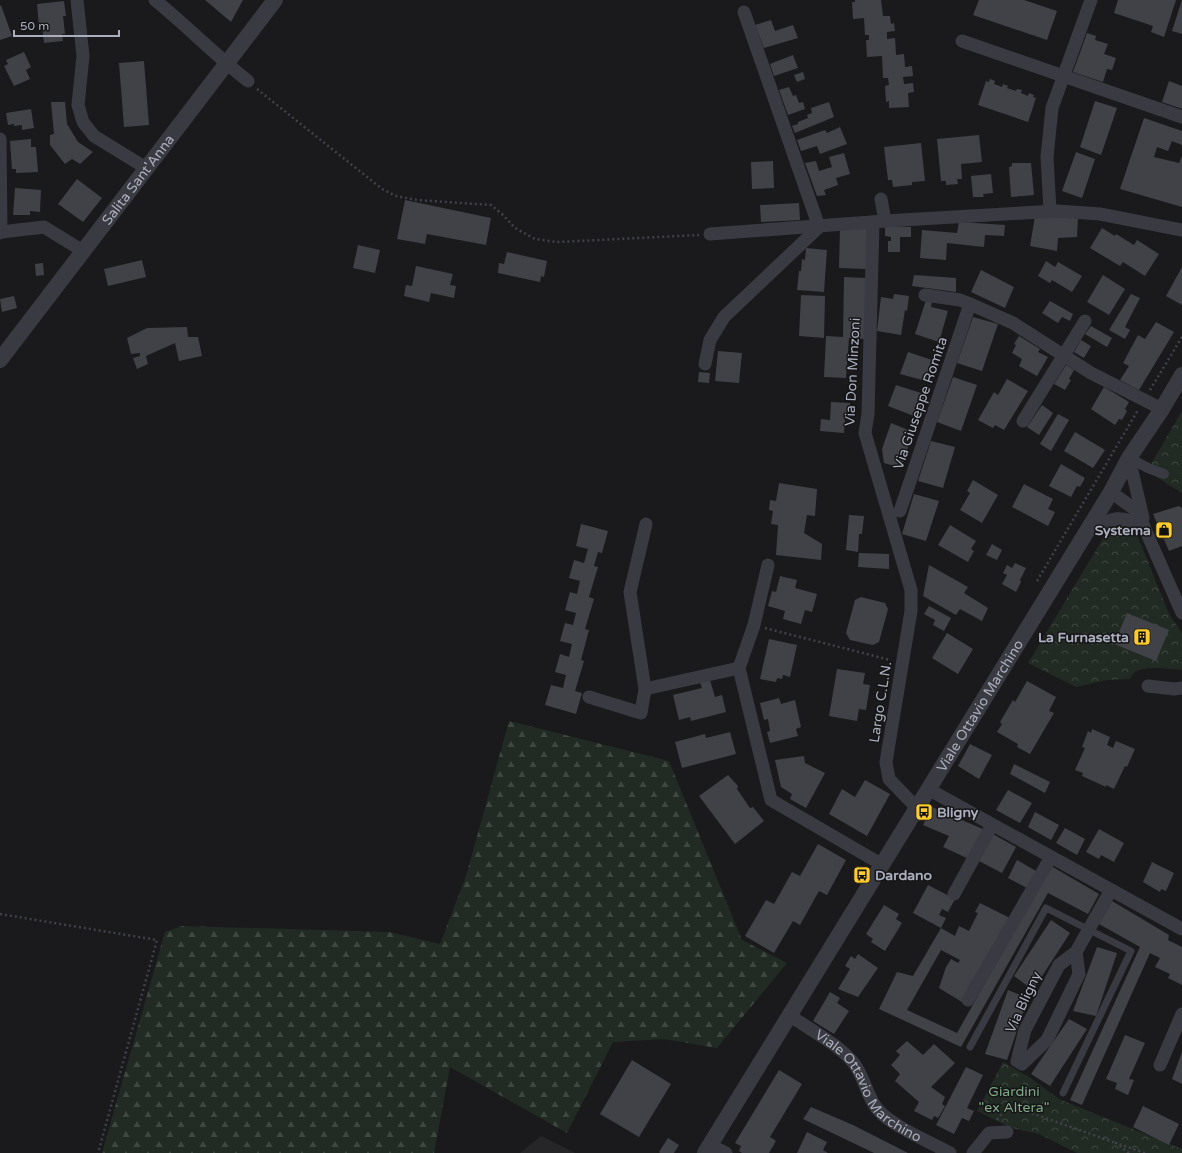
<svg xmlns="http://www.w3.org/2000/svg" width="1182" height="1153" viewBox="0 0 1182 1153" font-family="'Varela Round',sans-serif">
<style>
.built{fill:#262629}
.forest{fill:url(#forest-firs)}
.park{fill:url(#park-crowns)}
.building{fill:#414247}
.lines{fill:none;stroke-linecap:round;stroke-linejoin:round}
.path{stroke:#404249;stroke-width:2.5;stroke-dasharray:2 3;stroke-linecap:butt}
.service{stroke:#3a3b42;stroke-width:7}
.pedestrian{stroke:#3a3b42;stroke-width:10}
.minor{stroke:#3a3b42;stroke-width:13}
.tertiary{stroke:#3a3b42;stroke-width:16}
.labels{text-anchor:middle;stroke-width:3;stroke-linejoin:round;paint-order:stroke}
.street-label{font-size:14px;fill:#abafbd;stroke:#151517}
.poi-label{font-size:14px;font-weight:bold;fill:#abafbd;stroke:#151517;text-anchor:end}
.park-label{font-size:14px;fill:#81a987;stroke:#151517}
</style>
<defs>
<pattern id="forest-firs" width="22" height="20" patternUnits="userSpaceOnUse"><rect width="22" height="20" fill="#212b23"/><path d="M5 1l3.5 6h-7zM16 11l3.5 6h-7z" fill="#3f4741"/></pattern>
<pattern id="park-crowns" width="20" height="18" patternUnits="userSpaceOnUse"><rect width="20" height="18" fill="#212b23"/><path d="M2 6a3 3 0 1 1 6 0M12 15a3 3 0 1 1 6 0" fill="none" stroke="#3f4741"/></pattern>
</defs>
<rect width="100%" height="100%" fill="#1a1a1c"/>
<path class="built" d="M541 1136 575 1153H520Z"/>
<path class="forest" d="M509 721 669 761 742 940 787 963 717 1048 664 1039 613 1042 567 1133 450 1067 434 1153H102L165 932 182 926 389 932 440 944 466 876Z"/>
<path class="park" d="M1182 411V493L1147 471Z
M1120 523 1132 527 1136 532 1169 614 1182 633V670C1170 669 1143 665 1134 673 1132 675 1131 677 1130 679L1107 680 1076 687 1028 663 1107 532 1111 526Z
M1003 1062 1029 1077 1059 1099 1182 1149V1153H1077L1039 1134 1012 1128 977 1111Z"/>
<path class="building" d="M205 0H243L231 22Z
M855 0H881L883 16H890L891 24 894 23 895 31 887 32V39L895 38 896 55 904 54 905 67 912 66 913 76 903 77 904 84 913 83 914 92 908 93 909 107 889 108V101L886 102 885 86 889 85 888 78H883L882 56 867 57 866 40H869V35H865L864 18 853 19 852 2H855Z
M979 0H1024L1057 11 1047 40 973 15Z
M1118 0H1176L1164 37 1151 32 1153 26 1114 13Z
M1182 0V34L1172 31Z
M64 1 66 16H63L65 34H62L63 41 44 43 42 26 39 27 37 4Z
M1 5 12 36 0 40V6Z
M771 20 775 31 793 25 798 38 764 48 755 25Z
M1087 33 1096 36 1095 40 1108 44 1104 54 1116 58 1112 70 1107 69 1103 82 1073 72Z
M24 52 31 67 26 70 30 79 14 86 4 66 8 64 6 60Z
M793 55 798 68 774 76 770 64Z
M144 61 149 125 124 127 119 63Z
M803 72 805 79 797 82 794 75Z
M990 79 995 81 994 84 1002 87 1003 84 1008 86 1007 88 1016 91 1017 89 1022 90 1021 93 1028 96 1029 93 1034 95 1033 97 1036 98 1028 122 978 105 986 81 989 82Z
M1169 81 1182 86V109L1162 102Z
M789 87 793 96 796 95 799 103 803 102 805 109 788 115 779 90Z
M1095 101 1117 108 1101 155 1080 147Z
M51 102H65L67 124 78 142 93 152 80 164 72 159 65 164 50 145V135L54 134Z
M829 102 834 117 795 133 792 126 798 124V122L808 118 807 115 812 113 811 108Z
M31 109 34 128 22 130V125L14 126V124L8 125 6 113Z
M1144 118 1182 131V145L1172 141 1168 151 1157 147 1154 157 1179 163 1182 156V207L1120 189Z
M840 127 847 144 820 154 817 146 801 151 797 140 825 130 827 133Z
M979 135 982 162 961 164 962 179H957L958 184 946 185V181H941L937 139Z
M31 139V147H36L38 172 16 173V169H12L10 141Z
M921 143 925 181 912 182V185L893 187 892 180H888L884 147Z
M1076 152 1095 159 1082 198 1062 191Z
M844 153 850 174 836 178 838 185 824 190 826 195 817 196 805 163 816 161 819 171 832 167 829 157Z
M773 161 774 188 752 189 751 162Z
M1012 163H1031L1034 195 1011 197 1009 167 1012 166Z
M991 174 993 193 983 194 984 197H973L971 176Z
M77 179 102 198 83 222 58 204Z
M15 188 41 190 40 212 30 211V215H13Z
M405 200 491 218 486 245 427 234 425 244 397 239Z
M799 203 800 220 761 222 760 205Z
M1035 216 1078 217 1077 237 1058 238 1057 251 1030 246Z
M959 222 1005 225 1004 236 985 235 984 247 947 243 946 260 920 258 922 230 957 233Z
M885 226 911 227V237H900V252H888V241H891V237L885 236Z
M840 228 869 229 867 269 839 268Z
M1102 228 1115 236 1116 234 1134 245 1137 240 1159 254 1145 276 1123 262 1120 266 1090 248Z
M358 245 380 250 375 273 353 268Z
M806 248 827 250 824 292 797 290 799 271H801L802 259 805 260Z
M507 252 547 261 544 277 541 276 540 282 498 273 499 263 504 264Z
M142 260 146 277 108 286 104 269Z
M1046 261 1055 267 1058 262 1082 276 1072 292 1052 280 1050 283 1038 276Z
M43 263 44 275 36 276 35 264Z
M416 266 453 274 450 285 456 286 454 298 431 293 429 302 404 296 406 285 412 286Z
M1182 267V305L1166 296Z
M981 270 1014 287 1005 308 971 292Z
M914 275 956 278V292L912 286Z
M1103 275 1125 289 1109 315 1087 302Z
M844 277 867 278 865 339 849 338 846 378 824 377 826 336 843 337Z
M894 294 909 296 907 311 905 310 901 335 877 331 881 297 893 299Z
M1131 294 1140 298 1125 327 1130 330 1125 339 1109 330Z
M801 295 825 296 824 338 799 336Z
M14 296 17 308 2 312 0 299Z
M926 300 932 302 931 307 948 311 939 342 915 334Z
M1050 301 1073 314 1070 321 1062 317 1058 323 1042 313Z
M973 317 998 324 982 371 957 363Z
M1156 322 1174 332 1139 390 1120 380 1129 366 1123 363 1138 335 1145 339Z
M1091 326 1112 338 1107 347 1085 334Z
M187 327 188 337H198L202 356 179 361 175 343 146 356 148 364 137 369 133 358 140 356V353L131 354 127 338 147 328Z
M1019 336 1040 349 1038 352 1048 357 1037 376 1019 366 1022 359 1012 353 1016 345 1014 344Z
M1081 340 1091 346 1084 358 1074 352Z
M718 351 742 353 739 383 715 381Z
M908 352 932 360 926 381 900 374Z
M1066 365 1074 370 1069 379 1071 380 1065 390 1054 384Z
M699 372 710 373 709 383 698 382Z
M953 377 977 385 961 431 937 422Z
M1007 379 1028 391 1004 430 995 425 993 428 978 420 994 392 998 395Z
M896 385 927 395 919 418 888 406Z
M1104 387 1129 402 1125 409 1127 411 1122 420 1119 419 1115 425 1091 409Z
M831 402 850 403 849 417H845L844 433 820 431 821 419 830 420Z
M1042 405 1053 413 1039 435 1027 427Z
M1058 414 1069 420 1051 451 1040 444Z
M891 423 913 432 901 468 884 463 882 449Z
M1075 432 1105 450 1093 468 1064 451Z
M931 441 955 447 943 488 918 481Z
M1061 464 1085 478 1080 487 1077 486 1071 497 1049 486Z
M973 480 998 495 982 523 960 510 970 493 967 491Z
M779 483 817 489 815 516 807 515 804 533 822 544 821 560 776 555 778 525 771 524 773 511 769 510 770 500 776 501Z
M1024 484 1053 499 1048 509 1055 512 1048 526 1012 507Z
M914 494 939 501 926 541 902 534Z
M1179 506 1182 508V546L1169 551 1153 514Z
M849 515 864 516 862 534H859L858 552 846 550Z
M581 524 608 531 602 553 598 552 594 566 598 567 589 597 594 599 585 629 589 630 581 660 584 661 575 691 582 693 576 714 545 705 551 685 563 688 566 675 555 672 560 654 569 657 572 644 560 641 565 623 573 625 576 613 565 610 570 592 577 594 580 581 569 578 574 560 584 563 588 549 576 546Z
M950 525 976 541 971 549 974 551 968 562 938 545Z
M992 544 1002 550 997 560 986 555Z
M859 553 889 554V569L858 567Z
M1015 563 1026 568 1020 580 1021 582 1016 592 1002 584 1007 575 1003 573 1007 565 1012 568Z
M929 565 968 587 964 593 988 608 982 621 960 609 956 615 923 596Z
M780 576 797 580 795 588 817 594 812 612 805 610 801 624 783 619 785 611 768 606 772 591 776 592Z
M861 597 885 603 888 609 879 642 873 645 850 640 846 633 855 600Z
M929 606 951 618 944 631 933 625 935 620 924 614Z
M1127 613 1169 630 1156 661 1114 644Z
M947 633 973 649 958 674 932 658Z
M769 639 797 645 790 677 783 675 782 679 777 678 776 682 760 679Z
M837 669 865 673 863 684 870 685 866 710 859 709 857 721 829 716Z
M710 680 715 697 722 695 726 712 691 721 690 717 679 720 673 695 702 688 700 682Z
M1027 681 1056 697 1049 711 1054 713 1030 754 1017 747 1018 744 997 732 1002 724 1000 722 1013 700 1015 702Z
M779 698 781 704 795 700 801 727 796 729 798 736 770 743 767 732 770 731 768 719 764 720 760 703Z
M1092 729 1110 737 1107 745 1113 748 1116 741 1135 749 1127 767 1125 766 1114 789 1106 785V787L1082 776 1083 773 1075 770 1085 748 1082 747 1088 731 1091 733Z
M730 732 736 754 682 768 675 742 705 734 706 738Z
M970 744 992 755 979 779 958 766Z
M804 756 805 763 825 773 806 808 790 799 792 794 781 787 775 760Z
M1014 764 1050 782 1045 793 1010 774Z
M728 775 738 786 737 789 750 808 753 807 764 821 735 844 699 796Z
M865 780 890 794 867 836 829 814 842 789 855 797Z
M1008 790 1032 803 1020 823 996 810Z
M932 807 985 830 969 859 943 847 949 836 923 825Z
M1035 812 1059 825 1051 840 1028 827Z
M1065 828 1085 839 1077 855 1056 843Z
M1099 829 1124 843 1114 862 1101 855 1099 859 1086 852Z
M991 833 1016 847 1002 873 977 860Z
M818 844 846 860 827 895 819 891 800 925 793 921 774 953 745 936 766 900 774 904 792 872 800 876Z
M1017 860 1036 871 1027 888 1008 878Z
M1152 862 1174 873 1166 891 1161 889 1160 892 1143 882Z
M1051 866 1099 894 1088 914 1048 893 961 1047 879 1009 897 972 913 976 941 928 955 936 959 926 969 931 978 913 975 912 980 903 1010 918 962 1002 939 988 946 967 951 959 958 963 960 960 941 950 907 1010 957 1033Z
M928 885 955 899 948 912 942 909 939 915 946 918 941 928 913 913Z
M1112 901 1169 935 1168 940 1182 947V985L1168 978 1170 974 1155 967 1160 958 1150 953 1082 1105 1070 1100 1140 947 1099 924Z
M884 905 899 914 896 919 902 923 885 951 871 942 873 939 866 934Z
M1051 920 1070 933 1033 990 1014 976Z
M1097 947 1117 953 1096 1016 1073 1011Z
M858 954 878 968 858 997 838 989 850 969 845 966 851 956 855 959Z
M1008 990 1028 998 1007 1060 985 1054Z
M830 992 840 998 837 1003 849 1011 834 1034 813 1021Z
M1069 1019 1087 1029 1050 1086 1031 1074Z
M1125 1035 1145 1043 1129 1079 1134 1080 1128 1095 1115 1089 1117 1083 1106 1079Z
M907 1041 923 1055 934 1044 955 1063 931 1087 945 1097 942 1104 945 1106 938 1118 934 1116 932 1120 914 1111 919 1102 895 1081 900 1074 891 1065 900 1055 896 1051Z
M1182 1052V1084L1172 1079Z
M632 1060 671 1084 639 1137 600 1114Z
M966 1067 983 1075 967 1108 974 1111 969 1121 962 1118 954 1134 936 1125Z
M779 1070 802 1084 770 1137 776 1141 769 1153H742L739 1151 741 1146 735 1143Z
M1143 1106 1179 1124 1169 1145 1133 1127Z
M811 1107 853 1125 908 1153H874L803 1119Z
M807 1132 827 1142 823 1150 828 1153H797Z
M668 1138 679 1145 674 1153H660L659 1152Z"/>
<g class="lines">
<path class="path" d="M257 89 382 189 396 196 417 200 491 205 503 215 515 228 535 239 557 242 699 235
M1150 390 1182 337
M1037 581 1138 410
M765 628 890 660
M0 914 157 940 98 1153
M997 1120C1004 1110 1008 1108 1020 1109L1116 1143
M1129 1153 1116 1143 1145 1153"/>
<path class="service" d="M970 1047 1046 908 1131 951 1063 1093"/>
<path class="pedestrian" d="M1129 458 1148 468 1164 474"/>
<g class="minor">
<path d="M77 0 83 56 78 105 83 122 94 136 146 168"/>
<path d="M155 0C187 26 215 55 248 81"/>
<path d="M962 41 1182 117"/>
<path d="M0 139 1 232 0 231"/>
<path d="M881 199 885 221"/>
<path d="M1050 211 1047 157 1052 108 1091 0"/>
<path d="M873 222 868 414 865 433 911 590V611L886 762 889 779 916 807"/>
<path d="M0 233 1 232 44 227 83 251"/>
<path d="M710 234 885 221 1057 211 1100 214 1182 230"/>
<path d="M925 295 960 300 970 304"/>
<path d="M705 364 710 340 724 317 819 227 744 12"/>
<path d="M1023 421 1085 321"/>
<path d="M1129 458 1143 518"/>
<path d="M1111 492 1137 511 1182 613"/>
<path d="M900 511 970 304 1013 323 1091 373 1162 409"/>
<path d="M1086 532C1112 519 1116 513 1144 526"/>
<path d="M768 565 754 625 739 668 771 800 881 864"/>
<path d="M1148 686 1174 689 1182 688"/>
<path d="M645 689 739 668"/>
<path d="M589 697 641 713 645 689 630 592 646 524"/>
<path d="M928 789 1182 929"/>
<path d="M954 894 992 825"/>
<path d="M1076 952 1079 974 1047 1040 1022 1064 1017 1061 1025 1030 1059 965 1076 952 1111 890"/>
<path d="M968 1000 1051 857"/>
<path id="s1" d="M789 1015C809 1029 842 1046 855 1065 865 1079 867 1098 879 1111 894 1127 930 1142 950 1153"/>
<path d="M1160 1065 1182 1014"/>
<path d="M710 1145 726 1153"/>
<path d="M973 1153 989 1133 1007 1132"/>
</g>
<g class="tertiary">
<path id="s2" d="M0 360 275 0"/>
<path id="s3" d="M705 1153 1111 492 1129 458 1162 409 1182 375"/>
</g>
</g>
<defs>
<symbol id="shop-square" viewBox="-11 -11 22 22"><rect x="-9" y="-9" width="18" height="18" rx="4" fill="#ffcc2f" stroke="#151517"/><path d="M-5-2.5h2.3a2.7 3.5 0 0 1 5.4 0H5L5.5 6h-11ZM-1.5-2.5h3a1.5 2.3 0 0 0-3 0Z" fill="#111"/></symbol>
<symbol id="building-square" viewBox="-11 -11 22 22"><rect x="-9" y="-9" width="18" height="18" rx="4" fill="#ffcc2f" stroke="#151517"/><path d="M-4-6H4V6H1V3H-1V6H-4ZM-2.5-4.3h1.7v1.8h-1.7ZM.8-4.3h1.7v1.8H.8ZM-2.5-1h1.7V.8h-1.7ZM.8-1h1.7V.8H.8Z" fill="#111"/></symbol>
<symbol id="bus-square" viewBox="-11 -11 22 22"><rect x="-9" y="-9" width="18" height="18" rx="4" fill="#ffcc2f" stroke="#151517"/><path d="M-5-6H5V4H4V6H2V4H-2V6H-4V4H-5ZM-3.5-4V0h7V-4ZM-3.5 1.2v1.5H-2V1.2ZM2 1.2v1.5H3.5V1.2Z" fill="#111"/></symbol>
</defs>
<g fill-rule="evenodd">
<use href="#shop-square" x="1154" y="520" width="20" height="20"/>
<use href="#building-square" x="1132" y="627" width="20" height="20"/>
<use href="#bus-square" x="914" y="802" width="20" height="20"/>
<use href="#bus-square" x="852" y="865" width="20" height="20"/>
</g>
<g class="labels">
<g class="street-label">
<text dy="5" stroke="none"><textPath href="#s2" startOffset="227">Salita Sant'Anna</textPath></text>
<text transform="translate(852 372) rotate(-87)" y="5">Via Don Minzoni</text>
<text transform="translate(920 403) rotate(-71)" y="5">Via Giuseppe Romita</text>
<text transform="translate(880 702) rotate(-81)" y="5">Largo C.L.N.</text>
<text dy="5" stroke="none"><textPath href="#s3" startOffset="525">Viale Ottavio Marchino</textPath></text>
<text transform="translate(1023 1002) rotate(-65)" y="5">Via Bligny</text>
<text dy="5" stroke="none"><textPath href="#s1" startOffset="109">Viale Ottavio Marchino</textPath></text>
</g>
<g class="poi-label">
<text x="1151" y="535">Systema</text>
<text x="1129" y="642">La Furnasetta</text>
<text x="937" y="817" text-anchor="start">Bligny</text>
<text x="875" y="880" text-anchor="start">Dardano</text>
</g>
<g class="park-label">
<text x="1014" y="1096">Giardini<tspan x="1014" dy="16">"ex Altera"</tspan></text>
</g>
</g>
<path d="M14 30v6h105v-6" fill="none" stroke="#abafbd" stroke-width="2"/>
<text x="20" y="30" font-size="12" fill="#abafbd" stroke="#151517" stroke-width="3" paint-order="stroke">50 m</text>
</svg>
